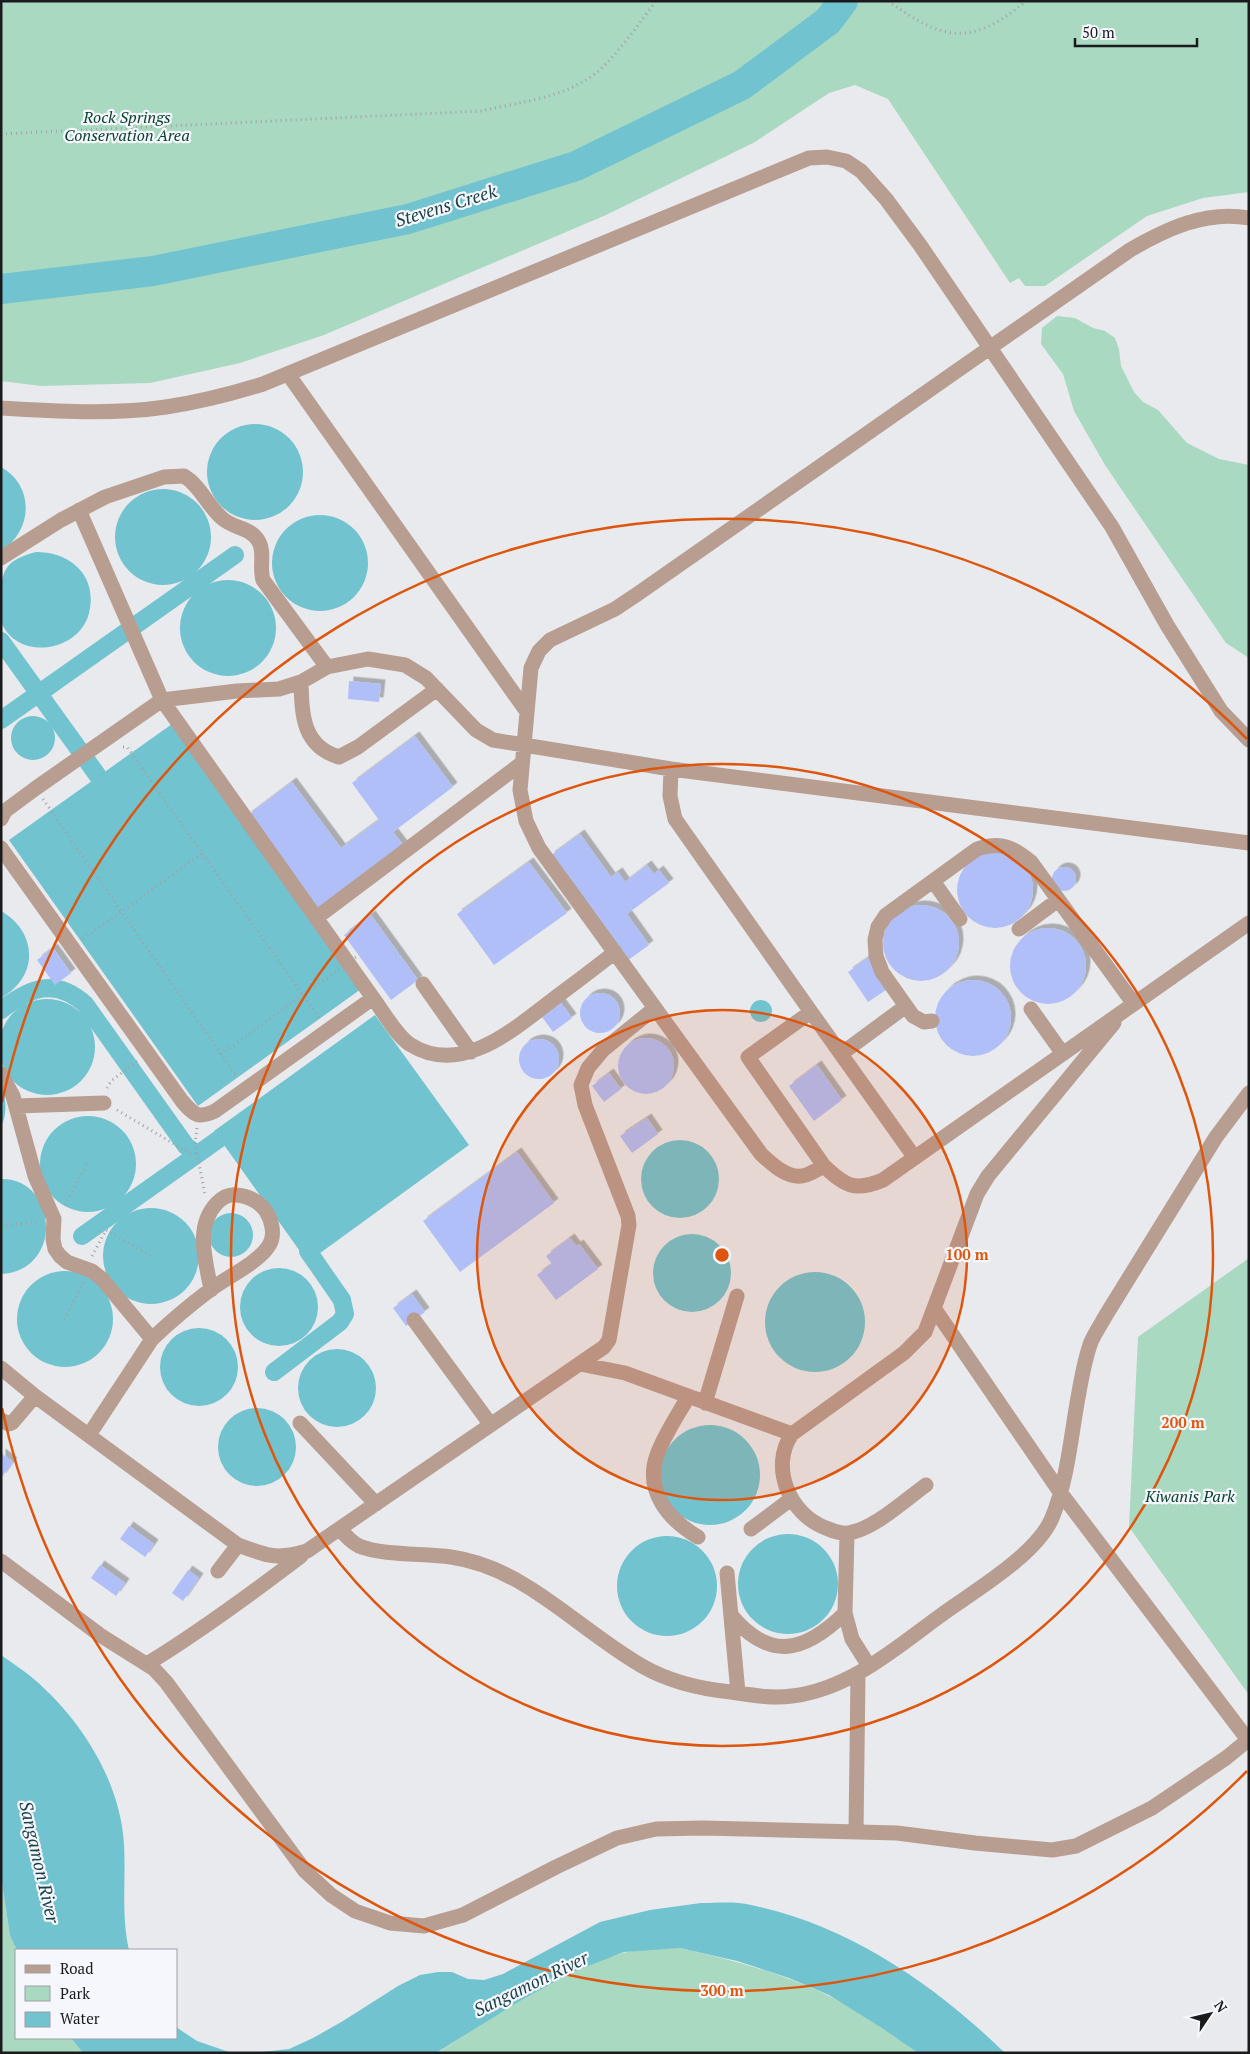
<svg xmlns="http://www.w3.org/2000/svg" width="1250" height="2054" viewBox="0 0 1250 2054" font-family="'PT Serif',serif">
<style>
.green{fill:#a9d9c0}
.water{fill:#71c3d0}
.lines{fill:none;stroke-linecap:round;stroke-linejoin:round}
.canal{stroke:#71c3d0;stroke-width:18}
.river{stroke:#71c3d0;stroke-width:30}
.building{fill:#b0bff7;filter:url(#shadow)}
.path{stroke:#a1a2a5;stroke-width:3;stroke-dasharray:1 4;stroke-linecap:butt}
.minor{stroke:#b89d91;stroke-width:15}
.path-bridge{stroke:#a1a2a5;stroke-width:3;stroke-dasharray:1 4;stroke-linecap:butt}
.ring{fill:none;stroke:#de560d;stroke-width:2.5}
.labels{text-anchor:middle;stroke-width:4.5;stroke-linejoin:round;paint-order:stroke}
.park-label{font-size:16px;font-style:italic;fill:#0b422d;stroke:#f6f7fc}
.water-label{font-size:18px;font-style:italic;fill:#1b4248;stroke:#f6f7fc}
.centre{fill:#de560d;stroke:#f6f7fc;stroke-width:2.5}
.ring-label{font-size:15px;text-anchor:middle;font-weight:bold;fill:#de560d;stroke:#f6f7fc;stroke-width:4.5;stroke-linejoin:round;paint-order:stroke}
</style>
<defs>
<filter id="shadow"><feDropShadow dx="4.5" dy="-4.5" stdDeviation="0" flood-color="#0004"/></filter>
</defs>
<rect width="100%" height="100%" fill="#e9eaee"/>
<path class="green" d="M1 1H1249V192L1203 198 1147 216 1045 286H1025L1019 278 1010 283 888 99 855 85 829 93 755 142 606 215 324 335 240 363 150 383 41 386 1 381Z
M1057 316 1075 318 1093 328 1105 331 1115 338 1119 349 1121 366 1134 392 1143 402 1158 410 1187 443 1219 459 1249 465V658L1226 643 1105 465 1074 411 1063 374 1041 344 1042 328Z
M1249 1258V1695L1129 1527 1138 1337Z
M1 1876 10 1936 17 1950 16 2038H71L83 2053H1Z
M680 1948C731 1960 780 1972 827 1995 859 2010 889 2032 918 2053H437C494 2017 557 1971 623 1953 640 1948 662 1949 680 1948Z"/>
<path class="water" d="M207 472a48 48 0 1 1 96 0a48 48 0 1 1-96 0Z
M1 467C35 486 33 531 1 551Z
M115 537a48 48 0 1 1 96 0a48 48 0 1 1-96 0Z
M272 563a48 48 0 1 1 96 0a48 48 0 1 1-96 0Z
M36 552C71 552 98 576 89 613 80 651 20 662 2 624 0 617 1 602 1 594 1 567 10 559 36 552Z
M180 628a48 48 0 1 1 96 0a48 48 0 1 1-96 0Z
M11 738a22 22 0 1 1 44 0a22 22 0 1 1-44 0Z
M172 724 361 989 198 1106 9 840Z
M1 911C38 932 39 977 1 998Z
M-1 1047a48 48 0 1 1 96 0a48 48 0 1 1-96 0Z
M750 1011a11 11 0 1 1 22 0a11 11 0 1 1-22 0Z
M375 1015 469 1145 316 1256 311 1249 302 1254 214 1131Z
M1 1086C7 1100 7 1114 1 1127Z
M40 1164a48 48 0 1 1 96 0a48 48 0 1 1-96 0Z
M641 1179a39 39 0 1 1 78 0a39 39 0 1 1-78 0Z
M1 1179C58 1178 64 1271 1 1274Z
M103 1256a48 48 0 1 1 96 0a48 48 0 1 1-96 0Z
M209 1235a22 22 0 1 1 44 0a22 22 0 1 1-44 0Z
M653 1273a39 39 0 1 1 78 0a39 39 0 1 1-78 0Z
M240 1307a39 39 0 1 1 78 0a39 39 0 1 1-78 0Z
M17 1319a48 48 0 1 1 96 0a48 48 0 1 1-96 0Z
M765 1322a50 50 0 1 1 100 0a50 50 0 1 1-100 0Z
M160 1367a39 39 0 1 1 78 0a39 39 0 1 1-78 0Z
M298 1388a39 39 0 1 1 78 0a39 39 0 1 1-78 0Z
M218 1447a39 39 0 1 1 78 0a39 39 0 1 1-78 0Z
M660 1475a50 50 0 1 1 100 0a50 50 0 1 1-100 0Z
M738 1584a50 50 0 1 1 100 0a50 50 0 1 1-100 0Z
M617 1586a50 50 0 1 1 100 0a50 50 0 1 1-100 0Z
M1 1655C12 1663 25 1671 35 1680 82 1721 120 1781 124 1844 126 1880 121 1915 129 1950H17L10 1936 1 1876Z
M701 1903C717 1903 735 1901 751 1905 849 1925 934 1984 1005 2053H918L882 2028 829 1995 789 1978 737 1961 680 1948 624 1952 570 1973 518 2002 436 2053H254L289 2049 313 2038 343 2021 398 1986 420 1975 438 1972H452L468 1979 484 1980 503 1974 600 1922 650 1910Z
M176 2027 197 2041 232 2053H83L71 2038H176Z"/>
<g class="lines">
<path class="canal" d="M1 641 98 776
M1 720 235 555
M1 1010C30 988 54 977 85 1004L186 1146 194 1152 199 1153
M82 1236 219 1139
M274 1372 340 1322 345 1314 342 1300 308 1251"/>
<path class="river" d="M1 289 153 271 408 219 576 166 742 85 828 21 843 1"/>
</g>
<path class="building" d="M349 681 381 684 379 702 348 699Z
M415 736 453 787 393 832 403 845 317 909 247 816 292 782 341 848 379 820 352 783Z
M580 834 611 877 618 872 625 882 647 865 654 874 659 870 669 883 627 914 649 945 627 961 550 856Z
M957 890a38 38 0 1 1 76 0a38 38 0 1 1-76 0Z
M529 862 567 913 494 965 457 914Z
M1052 879a12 12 0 1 1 24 0a12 12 0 1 1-24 0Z
M883 943a38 38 0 1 1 76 0a38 38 0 1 1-76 0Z
M371 915 418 980 391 1000 344 935Z
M1010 966a38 38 0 1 1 76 0a38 38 0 1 1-76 0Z
M53 948 71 973 55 985 37 960Z
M868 958 889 988 868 1002 848 972Z
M935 1018a38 38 0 1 1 76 0a38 38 0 1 1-76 0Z
M580 1013a20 20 0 1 1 40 0a20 20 0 1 1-40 0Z
M561 1003 572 1018 553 1032 542 1017Z
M618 1066a28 28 0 1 1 56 0a28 28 0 1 1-56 0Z
M519 1059a20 20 0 1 1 40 0a20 20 0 1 1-40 0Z
M817 1065 842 1100 814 1121 789 1086Z
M609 1073 621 1089 604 1102 592 1086Z
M647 1118 658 1134 632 1153 620 1136Z
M517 1152 554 1203 460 1272 423 1221Z
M570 1238 576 1246 579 1244 598 1269 556 1300 537 1275 552 1264 546 1256Z
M412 1294 425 1312 406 1326 393 1308Z
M1 1453 13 1462 1 1478Z
M129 1526 154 1544 145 1557 120 1539Z
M100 1565 125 1583 116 1596 91 1578Z
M188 1570 199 1578 183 1601 172 1593Z"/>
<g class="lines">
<path class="path" d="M888 1C944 41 971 47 1026 1
M1 134 481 111C519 102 566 98 597 72 616 57 640 22 656 1
M123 747H127L319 1018
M43 799 237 1077
M83 939 203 853
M107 1088 111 1081 137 1061
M117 1110 191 1154 197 1153
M197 1128 195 1144 205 1194
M65 1205 88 1162
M1 1226 40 1221
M92 1256 106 1230 151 1256
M64 1319 84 1282"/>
<path class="minor" d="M288 374 527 712
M1 408C56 411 112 415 166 407 199 402 231 394 263 384L809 158 827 157 846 161 861 171 886 199 920 245 1112 527 1167 625 1221 711 1249 740
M79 510 162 700 373 998C383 1011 397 1037 411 1045 461 1076 513 1030 551 1001 572 985 594 969 615 952
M1 558 61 520 105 497 164 477 184 476C201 486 208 507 223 519 235 529 251 527 259 542 265 553 259 567 263 580L327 667
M301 682C302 714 302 746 339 757L358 747 437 689
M1 819 5 811 36 788 162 700 237 691 279 689 301 682 327 667 368 659 405 665 426 678 476 730 493 740 671 769
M1249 843 671 769 670 796 675 819 811 1012 748 1057 824 1166C845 1186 855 1192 883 1180L1249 923
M1 848 182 1101C194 1115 198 1119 215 1111L373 998
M933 881 960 919
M316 918 522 763
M1019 929 1058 900
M423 984 471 1052
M655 1008 539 848 526 821 520 790 531 668 539 651 550 640 615 609 636 595 1130 250C1166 229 1206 210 1249 218
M1031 1009 1063 1054
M811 1012 915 1158
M932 1021 924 1022 913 1016 882 972 876 956 875 940 878 927 886 915 977 849C1001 841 1013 847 1031 862L1134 1004
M841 1054 906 1006
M1 1074 13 1096 35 1176 54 1219 53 1239 55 1249 60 1256 67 1262 92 1271 102 1279 152 1339 89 1435
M17 1106 104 1103
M414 1320 491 1425
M152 1339C171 1321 190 1305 210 1290 227 1277 256 1264 268 1247 276 1236 272 1221 266 1211 259 1202 249 1196 237 1195 229 1194 222 1198 217 1203 194 1227 206 1261 211 1290
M580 1364 625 1373 792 1434
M1 1368 35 1396 238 1545C267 1556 277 1560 307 1551L604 1347 609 1340 629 1225 628 1216 585 1105 581 1085 588 1068 603 1050 655 1008 761 1154C772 1164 789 1181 806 1175 812 1173 818 1169 824 1166
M688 1397C678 1415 664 1435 657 1455 644 1491 669 1520 698 1537
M705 1403 737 1296
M1 1420 9 1424 12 1423 35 1396
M300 1423 376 1504
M926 1485C905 1500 873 1530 848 1533 841 1534 833 1531 826 1528 790 1515 769 1467 792 1434L904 1353 925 1332 977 1194 988 1176 1114 1023
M340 1529C346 1536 351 1542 359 1546 384 1556 424 1553 451 1557 479 1561 504 1572 528 1587 567 1611 602 1643 642 1666 668 1681 701 1689 731 1692 751 1695 772 1699 792 1696 851 1689 898 1646 944 1613 976 1590 1037 1554 1052 1518 1068 1479 1071 1434 1079 1392 1082 1376 1085 1358 1091 1342 1095 1333 1101 1324 1106 1315L1216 1137 1249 1093
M751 1529 791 1499
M847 1534 845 1613 852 1639 869 1666
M1 1561 100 1635 154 1669 166 1682 305 1871 331 1895 355 1911 390 1923 424 1926 463 1915 556 1867 617 1838 656 1829 703 1828 897 1833 975 1843 1052 1850 1076 1846 1152 1808 1226 1758 1248 1740 1060 1492 934 1308
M218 1571 238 1545
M727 1573 738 1693
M731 1615C770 1662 805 1652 845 1613
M147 1664C201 1631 251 1594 301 1556
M856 1832 858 1674"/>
<path class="path-bridge" d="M221 1054 359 955"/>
</g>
<circle cx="722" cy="1255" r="245" fill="#de560d" fill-opacity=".12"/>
<g class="ring">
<circle cx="722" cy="1255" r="245"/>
<circle cx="722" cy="1255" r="491"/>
<path d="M1247 1771A736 736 0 0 1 2 1408M2 1102A736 736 0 0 1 1247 739"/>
</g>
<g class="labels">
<g class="park-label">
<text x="127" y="123">Rock Springs<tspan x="127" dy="18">Conservation Area</tspan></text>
<text x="1190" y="1502">Kiwanis Park</text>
</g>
<g class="water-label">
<text transform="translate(446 206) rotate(-17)" y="6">Stevens Creek</text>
<text transform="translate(39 1862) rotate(77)" y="6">Sangamon River</text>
<text transform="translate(531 1984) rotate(-26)" y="6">Sangamon River</text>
</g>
</g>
<circle cx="722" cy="1255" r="8" class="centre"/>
<g class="ring-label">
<text x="967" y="1260">100 m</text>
<text x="1183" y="1428">200 m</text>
<text x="722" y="1996">300 m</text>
</g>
<rect width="1250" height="2054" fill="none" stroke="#1b1b1d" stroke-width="5"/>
<rect x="15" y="1949" width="162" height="90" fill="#f6f7fc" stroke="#9e9fa3"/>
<rect x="25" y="1965" width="25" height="8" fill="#b89d91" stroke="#9e9fa3"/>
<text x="60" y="1974" font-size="15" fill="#1b1b1d">Road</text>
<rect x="25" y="1986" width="25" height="15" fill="#a9d9c0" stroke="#9e9fa3"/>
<text x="60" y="1999" font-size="15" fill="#1b1b1d">Park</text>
<rect x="25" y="2012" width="25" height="15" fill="#71c3d0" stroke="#9e9fa3"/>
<text x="60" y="2024" font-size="15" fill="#1b1b1d">Water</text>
<g transform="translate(1210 2014) rotate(55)" stroke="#f6f7fc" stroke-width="4" paint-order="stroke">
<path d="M0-4L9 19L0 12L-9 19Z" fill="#1b1b1d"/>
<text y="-8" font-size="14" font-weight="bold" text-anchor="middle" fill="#1b1b1d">N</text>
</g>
<path d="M1075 38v8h122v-8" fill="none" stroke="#1b1b1d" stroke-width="2.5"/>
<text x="1082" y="38" font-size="15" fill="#1b1b1d" stroke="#f6f7fc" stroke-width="4" paint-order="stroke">50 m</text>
</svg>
